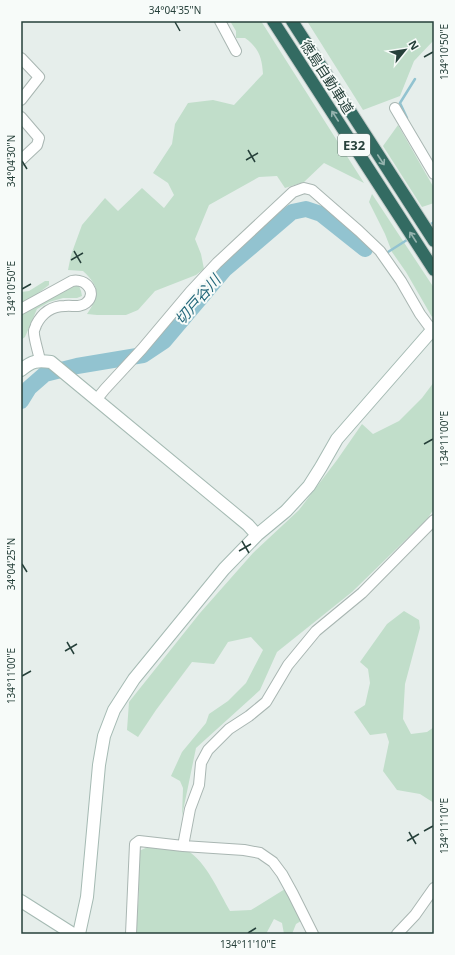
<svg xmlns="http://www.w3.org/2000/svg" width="455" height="955" viewBox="0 0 455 955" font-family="'Noto Sans','Noto Sans JP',sans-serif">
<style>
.green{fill:#c1deca}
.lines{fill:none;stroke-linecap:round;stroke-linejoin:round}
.stream{stroke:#92c3d0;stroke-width:2.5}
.river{stroke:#92c3d0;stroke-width:16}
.street-casing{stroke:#a9b6b2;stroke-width:12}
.secondary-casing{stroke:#a5bab3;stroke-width:14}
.highway-casing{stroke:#c2cac8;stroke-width:14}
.street{stroke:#fff;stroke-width:10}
.secondary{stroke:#fff;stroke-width:12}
.highway{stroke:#336b62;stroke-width:12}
.oneway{stroke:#95b3ae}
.ticks{fill:none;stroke:#26403a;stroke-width:1.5}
.labels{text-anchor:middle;stroke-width:4;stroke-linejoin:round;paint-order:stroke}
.shield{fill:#f7fbf9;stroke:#657873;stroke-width:1}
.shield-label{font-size:13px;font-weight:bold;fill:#26403a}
.street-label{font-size:14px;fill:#26403a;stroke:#f7fbf9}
.water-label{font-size:15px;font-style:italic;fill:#22677a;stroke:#f7fbf9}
.neatline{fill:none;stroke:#26403a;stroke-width:1.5}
.ticks-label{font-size:10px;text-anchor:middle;fill:#26403a}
</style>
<rect width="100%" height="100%" fill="#e6eeeb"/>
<path class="green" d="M230 21H261L364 183 324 163 304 182 285 188 277 176 259 177 209 205 195 239 201 254 204 269 196 275 155 291 138 310 126 315H97L87 314C100 295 100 287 83 271L68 270 71 255 82 225 105 198 118 211 142 188 164 208 174 195 168 183 153 173 172 144 175 124 188 103 213 100 234 105 263 74C262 58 259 48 245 38H236V31Z
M307 21H434V40L414 61 400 96 363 110Z
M398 125 434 188V203L422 207 383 146Z
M372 194 434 288V314L432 317 406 272 392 252 385 234 369 202Z
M45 281H49V285L33 297 32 307 74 286H79L81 291 82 296 77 298H63L49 302 37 309 25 337 21 340V292L29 291Z
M434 382V509L427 519 352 592 277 652 260 690 196 748 182 816 183 788 180 781 171 776 182 752 206 723 209 714 228 701 246 683 263 650 251 637 228 642 214 664 192 662 156 710 138 737 127 730 129 702 200 613 253 553 299 510 337 460 362 424 373 434 399 421 422 398Z
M404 611 419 620 420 628 405 684 403 719 411 734 427 732 434 727V803L420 794 397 790 383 771 389 742 386 733 370 735 354 712 365 705 370 683 368 669 360 662 387 624Z
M150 846 188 851C206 862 219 892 230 911L251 910 285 889 287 890 301 921 296 924 292 934H284L282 923 274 919 266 934H136L139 892V851Z"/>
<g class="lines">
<path class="stream" d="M407 118 400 103 415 79
M428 226 434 222
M388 252 410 238"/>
<path class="river" d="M21 401 29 388 45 374 77 366 143 355 164 341 224 270 292 212 306 209 321 214 365 249"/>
<defs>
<path id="street" d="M220 21 236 51
M21 58 39 77 21 100
M395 108 434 174
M21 117 39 138 37 145 21 160
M21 309 72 281C86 278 98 293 86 303 80 308 72 305 65 306 51 306 42 313 36 325 36 327 34 329 34 331 33 336 39 354 40 361
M96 400 105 389 142 349 190 292 217 263 293 192 304 188 312 190 359 231 380 251 401 281 420 314 434 333
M183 846 190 809 199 785 201 763 208 750 229 729 249 716 266 702 288 665 316 631 362 593 434 520
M131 934 135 844 139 841 183 846 244 850 260 853 273 862 282 874 293 894 313 934
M397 934 415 915 434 888"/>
<path id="secondary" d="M21 370C32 361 37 360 51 362L248 525 257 535
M21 901 73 934
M79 934 87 897 99 765 104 736 114 710 134 679 224 569 257 535 286 511 309 486 321 467 337 439 434 328"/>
<path id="highway" d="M273 21 434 270
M292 21 434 241"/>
</defs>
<use href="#street" class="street-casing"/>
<use href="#secondary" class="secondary-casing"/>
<use href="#highway" class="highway-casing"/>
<use href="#street" class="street"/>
<use href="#secondary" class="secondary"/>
<use href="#highway" class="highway"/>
</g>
<defs><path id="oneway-shaft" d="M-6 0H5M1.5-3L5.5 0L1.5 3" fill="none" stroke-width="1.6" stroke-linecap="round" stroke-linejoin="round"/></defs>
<g class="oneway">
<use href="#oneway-shaft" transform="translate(335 116) rotate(-123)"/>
<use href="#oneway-shaft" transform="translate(381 160) rotate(57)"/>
<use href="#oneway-shaft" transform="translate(413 237) rotate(-123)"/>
</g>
<path class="ticks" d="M175 22 180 31M424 57 433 52M248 150 255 162M246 160 258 153M22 161 27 169M74 251 81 263M71 260 83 253M22 289 31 284M424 444 433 439M242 541 249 553M239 551 251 544M22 564 27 572M67 642 74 654M65 651 77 644M22 676 31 671M424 831 433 826M409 832 416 844M407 841 419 834M248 933 256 928"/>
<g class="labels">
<rect class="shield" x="338" y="134" width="32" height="22" rx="3"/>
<g class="shield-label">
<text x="354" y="150">E32</text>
</g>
<g class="street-label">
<text transform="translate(327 77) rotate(57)" y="5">徳島自動車道</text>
</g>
<g class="water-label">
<text transform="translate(198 300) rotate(-49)" y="5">切戸谷川</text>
</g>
</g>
<rect width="455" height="955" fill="none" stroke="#f7fbf9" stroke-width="44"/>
<g transform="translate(405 50) rotate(60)" stroke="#f7fbf9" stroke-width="3" paint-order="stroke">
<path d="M0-3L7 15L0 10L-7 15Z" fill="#26403a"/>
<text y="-6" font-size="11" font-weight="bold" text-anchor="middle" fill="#26403a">N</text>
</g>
<rect x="22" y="22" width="411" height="911" class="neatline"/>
<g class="ticks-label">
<text x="175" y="14">34°04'35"N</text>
<text transform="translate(444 52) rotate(-90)" y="4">134°10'50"E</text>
<text transform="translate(11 161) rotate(-90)" y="4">34°04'30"N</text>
<text transform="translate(11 289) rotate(-90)" y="4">134°10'50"E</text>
<text transform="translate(444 439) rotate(-90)" y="4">134°11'00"E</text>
<text transform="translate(11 564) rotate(-90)" y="4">34°04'25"N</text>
<text transform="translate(11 676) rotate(-90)" y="4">134°11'00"E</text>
<text transform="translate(444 826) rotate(-90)" y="4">134°11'10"E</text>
<text x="248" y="948">134°11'10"E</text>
</g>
</svg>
